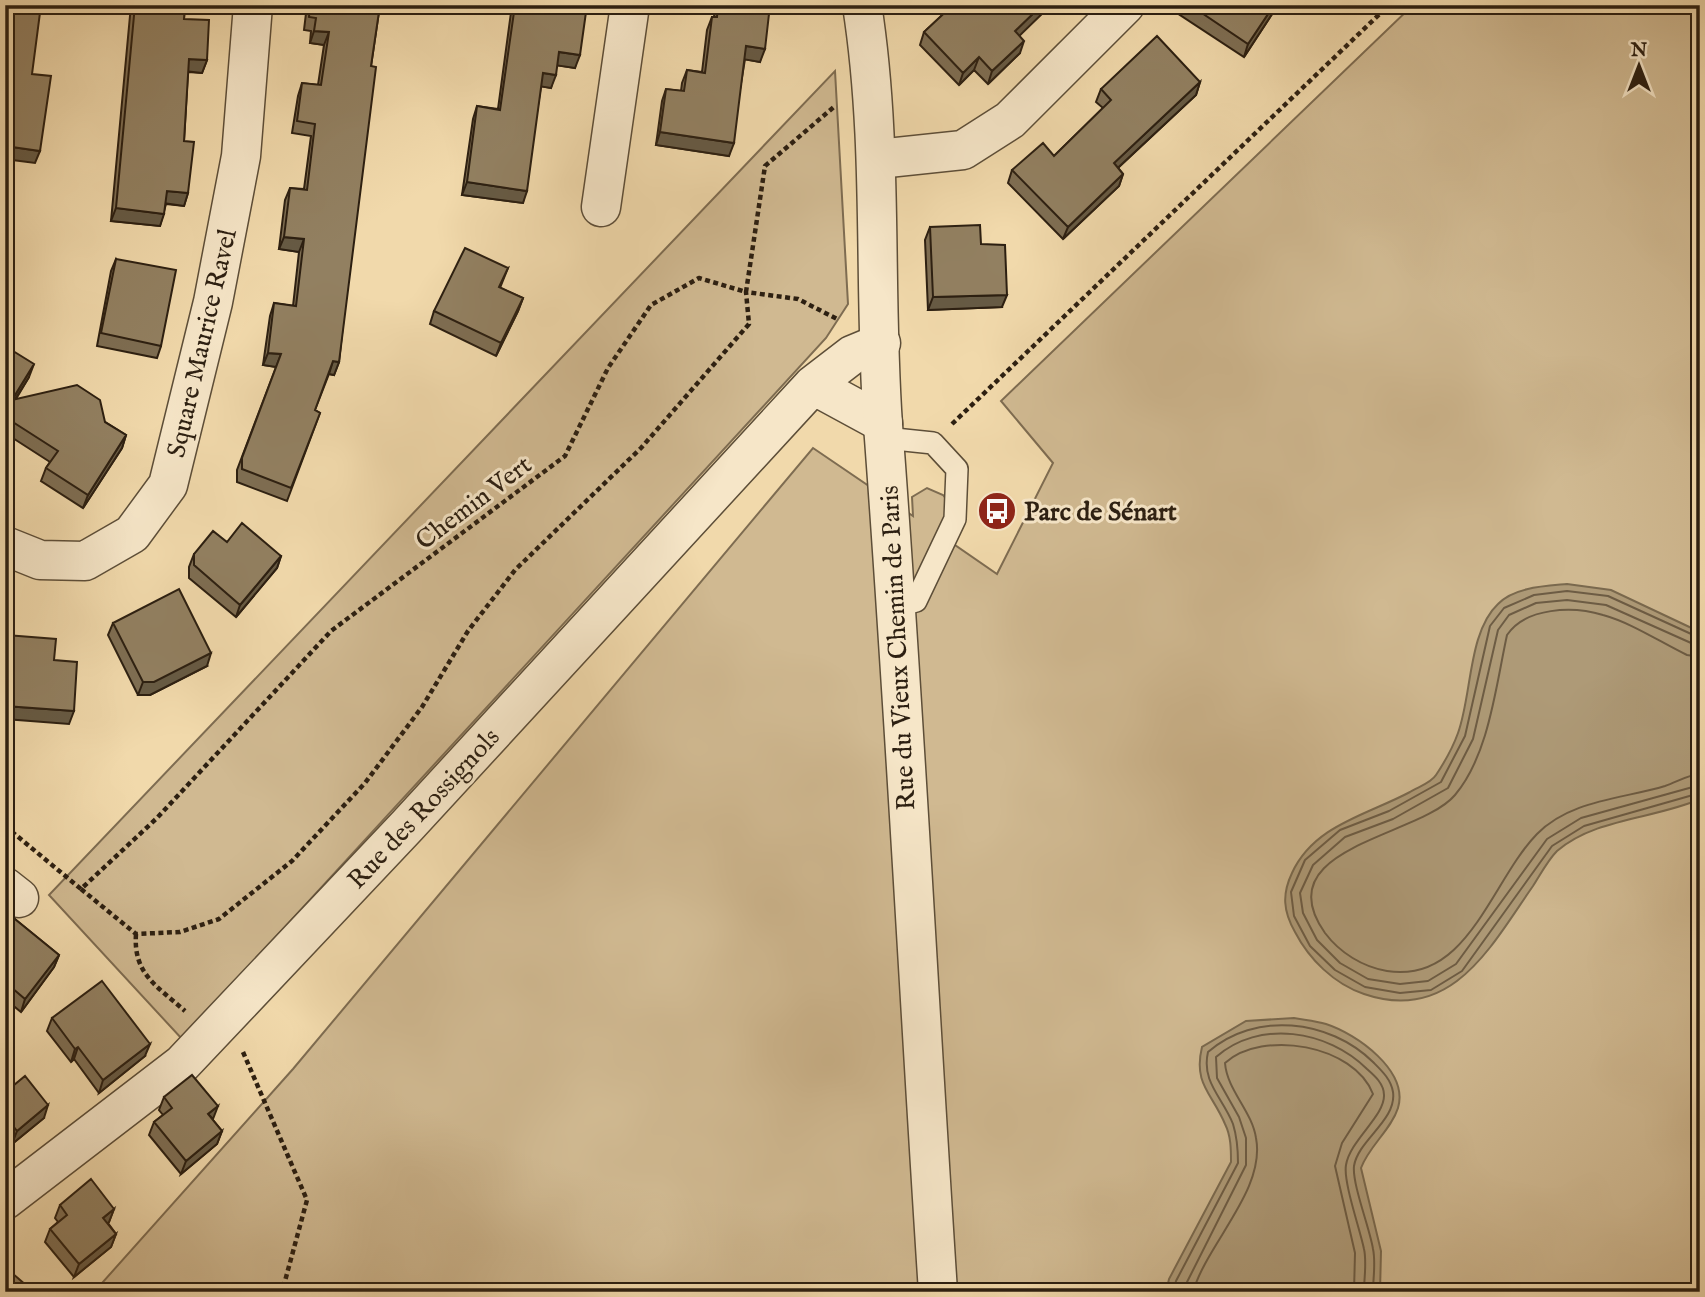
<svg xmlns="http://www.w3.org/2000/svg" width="1705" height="1297" viewBox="0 0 1705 1297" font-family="'IM FELL English',serif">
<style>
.green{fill:#d0b991;stroke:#7e6c51;stroke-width:2}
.water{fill:#ae9a77;stroke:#7a694e;stroke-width:2}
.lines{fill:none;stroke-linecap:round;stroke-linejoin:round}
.shore{stroke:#6d5c44;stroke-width:2}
.service-casing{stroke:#5d4e38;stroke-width:24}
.minor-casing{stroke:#5d4e38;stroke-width:41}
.tertiary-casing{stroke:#5d4e38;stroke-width:41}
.path{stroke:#2c1f11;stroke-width:4.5;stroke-dasharray:5 3.5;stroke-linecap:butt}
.service{stroke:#f6e6c8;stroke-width:21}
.minor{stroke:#f6e6c8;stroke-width:38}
.tertiary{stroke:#f6e6c8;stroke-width:38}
.wall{fill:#7e6e53;stroke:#2c1f11;stroke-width:2}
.shaded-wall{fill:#665a44;stroke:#2c1f11;stroke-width:2}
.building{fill:#928061;stroke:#2c1f11;stroke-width:2}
.labels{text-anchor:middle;stroke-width:6;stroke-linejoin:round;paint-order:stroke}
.street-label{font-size:26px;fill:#2c1f11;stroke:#f6e6c8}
.poi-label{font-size:26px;font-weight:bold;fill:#2c1f11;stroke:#f6e6c8;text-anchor:start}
</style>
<rect width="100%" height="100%" fill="#f1d9ab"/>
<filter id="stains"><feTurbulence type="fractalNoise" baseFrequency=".00286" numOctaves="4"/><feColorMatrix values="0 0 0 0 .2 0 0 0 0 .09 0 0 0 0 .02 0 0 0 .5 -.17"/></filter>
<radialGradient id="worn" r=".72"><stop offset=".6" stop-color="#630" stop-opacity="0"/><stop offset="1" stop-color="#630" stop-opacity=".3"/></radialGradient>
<path class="green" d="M1413 5H1700V1292H94L293 1069 813 448 913 516 912 497 927 488 943 495 950 504 942 536 997 574 1053 463 1001 401Z
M835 71 848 304 826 338 182 1039 49 895Z"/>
<path class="water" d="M1567 584 1611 590 1700 632V799C1655 819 1595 818 1557 851 1548 860 1540 875 1533 886 1491 946 1452 1024 1364 994 1334 984 1309 959 1295 932 1283 911 1282 894 1292 873 1314 825 1367 815 1410 792 1418 787 1431 783 1436 775 1444 763 1453 747 1458 733 1472 695 1468 632 1498 604 1514 587 1546 586 1567 584Z
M1294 1018C1305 1020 1316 1021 1326 1024 1357 1034 1409 1071 1398 1108 1391 1130 1369 1146 1361 1168L1381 1251 1380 1292H1166L1169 1279 1231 1162C1231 1149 1231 1136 1225 1124 1212 1093 1193 1084 1202 1047L1246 1021Z"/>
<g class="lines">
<path class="shore" d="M1700 638 1608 596 1567 591 1534 595 1504 608 1490 626 1465 736 1441 782 1389 811 1340 830 1305 860 1291 892 1294 916 1310 946 1335 970 1365 987 1400 993 1431 990 1462 971 1552 846 1584 826 1700 793
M1700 647 1606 605 1567 600 1536 603 1509 615 1498 630 1473 739 1448 788 1393 819 1345 837 1313 865 1300 893 1303 913 1317 940 1340 963 1368 979 1400 984 1428 981 1456 964 1547 839 1581 818 1700 785
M1700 657 1687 655C1660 642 1632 623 1603 615 1573 606 1526 607 1507 635 1496 685 1489 755 1455 795 1420 837 1264 847 1325 933 1340 953 1363 967 1387 971 1468 984 1491 881 1537 834 1570 800 1622 799 1665 786 1677 782 1687 775 1700 774
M1173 1292 1176 1281 1238 1163C1238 1149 1237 1137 1233 1124 1223 1098 1201 1082 1208 1052 1255 1011 1329 1019 1373 1062 1381 1070 1391 1079 1393 1092 1397 1120 1358 1140 1354 1166 1352 1184 1370 1229 1373 1249 1376 1263 1373 1278 1373 1292
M1182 1292 1246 1165V1138L1239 1117 1217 1078 1216 1057C1259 1019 1328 1030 1367 1069 1375 1076 1384 1084 1384 1095 1385 1116 1350 1140 1346 1165 1343 1182 1360 1229 1364 1249 1367 1262 1364 1278 1364 1292
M1193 1292C1207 1243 1266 1190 1256 1138 1252 1111 1227 1090 1225 1063 1263 1029 1354 1045 1373 1094L1342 1143 1335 1166 1355 1253 1354 1292"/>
<defs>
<path id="service" d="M885 438 933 443 957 469 955 519 916 601 894 607"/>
<path id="minor" d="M878 159 963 150 1010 120 1125 5
M601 207 630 5
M813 385 883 423
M5 546 40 560 85 561 132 534 168 485 213 302 241 156 253 5
M5 887 19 898
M5 1200 182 1064 407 826 813 385 852 355 881 343"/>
<path id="tertiary" d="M862 5C884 145 873 285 883 425 905 714 919 1003 938 1292"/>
</defs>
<use href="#service" class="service-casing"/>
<use href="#minor" class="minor-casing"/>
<use href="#tertiary" class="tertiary-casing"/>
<path class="path" d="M952 424 1389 5
M5 826 81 889 157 818 331 631 565 456 608 368 651 305 699 278 746 292 765 166 835 106
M81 889 136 934 180 932 219 919 292 861 365 783 422 707 468 631 515 570 641 448 749 324 746 292 798 299 839 320
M136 934C133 974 157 986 185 1011
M243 1052 307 1200 282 1292"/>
<use href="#service" class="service"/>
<use href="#minor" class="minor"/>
<use href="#tertiary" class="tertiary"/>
</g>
<path class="wall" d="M131 5H185L184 19 207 60 202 73 188 72 184 141 188 193 184 206 166 204 160 226 111 221Z
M307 5H380L371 66 339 362 334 375 329 374 315 410 320 413 287 501 237 482V470L276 367 263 365 270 316 274 303 293 306 299 252 279 249 285 200 290 188 304 189 311 136 292 133 298 96 302 83 318 85 324 45 310 43 311 31 304 30Z
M512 5H587L575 68 557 65 551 88 541 86 523 203 462 195 473 119 477 106 498 109Z
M715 5H770L760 62 745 59 729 156 656 145 662 101 666 89 681 91 682 83 687 70 702 72 707 30 712 17H714Z
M953 5H1051L1019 35 1020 53 988 84 974 70 959 85 920 45 924 32Z
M1180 5H1278L1244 57 1177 13Z
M1200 82 1196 95 1118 168 1123 174 1119 186 1063 239 1008 183 1012 170 1054 156 1103 108 1096 102 1101 89Z
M930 227 981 244 1002 307 928 310 925 240Z
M116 259 161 346 157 358 97 346 111 271Z
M508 268 500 288 523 298 518 311 496 356 430 324 434 311Z
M5 346 29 377 16 399 105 422 126 435 122 448 83 508 41 481 46 468 50 462 5 433Z
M227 542 281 556 277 568 236 617 189 578V567L194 554Z
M113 623 207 666 150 695H138L108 635Z
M5 911 59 955 54 967 21 1012 5 999Z
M52 1018 145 1056 99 1093 74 1059 71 1062 47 1031Z
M5 1074 44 1118 12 1144 5 1135Z
M164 1097 213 1120 222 1131 217 1144 181 1174 149 1135 154 1122 163 1115 159 1110Z
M60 1205 114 1209 109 1222 108 1223 116 1234 111 1247 74 1277 45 1242 50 1229 58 1222 55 1218Z"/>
<path class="shaded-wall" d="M1042 5H1051L1011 44 1015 31Z
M1274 5H1278L1244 57 1248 44Z
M314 31 329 32 324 45 310 43Z
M1024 41 1020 53 988 84 992 71Z
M746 46 765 49 760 62 742 59Z
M559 52 580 55 575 68 554 65Z
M979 57 974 70 959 85 963 73Z
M189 59 207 60 202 73 184 71Z
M543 73 556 75 551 88 538 86Z
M1200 82 1196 95 1109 176 1114 163Z
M660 132 734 143 729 156 656 145Z
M5 146 40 151 35 163 5 159Z
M1123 174 1119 186 1063 239 1068 227Z
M467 182 527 191 523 203 462 195Z
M167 191 188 193 184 206 163 203Z
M116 208 164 214 160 226 111 221Z
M284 237 304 239 299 252 279 249Z
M13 239 8 251 5 256V251Z
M1007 295 1002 307 928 310 933 297Z
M523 298 518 311 496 356 501 343Z
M268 353 281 354 276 367 263 365Z
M333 361 339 362 334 375 329 374Z
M34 364 29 377 7 412 12 400Z
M126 435 122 448 83 508 88 495Z
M281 556 277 568 236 617 240 605Z
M211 653 207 666 150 695H138L143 682Z
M5 706 74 711 69 724 5 719Z
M59 955 54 967 21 1012 25 999Z
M150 1044 145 1056 99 1093 103 1080Z
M78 1047 74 1059 71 1062 75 1049Z
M48 1105 44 1118 12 1144 17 1131Z
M218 1106 213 1119 208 1114Z
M10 1122 5 1134V1125Z
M222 1131 217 1144 181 1174 186 1161Z
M114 1209 109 1222 99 1231 103 1218Z
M116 1234 111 1247 74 1277 79 1264Z"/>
<path class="building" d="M5 5H41L32 74 51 76 40 151 5 146V36L7 26H5Z
M135 5H185L184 19 209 20 207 60 189 59 184 141 194 142 188 193 167 191 164 214 116 208Z
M310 5H380L371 66 376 67 339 362 333 361 315 410 320 413 291 488 242 469V458L281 354 268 353 274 303 296 306 304 239 284 237 290 188 307 190 315 124 297 121 302 83 321 85 329 32 314 31 316 18 309 17Z
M515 5H587L580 55 559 52 556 75 543 73 527 191 467 182 477 106 500 110Z
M718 5H770L765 49 746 46 734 143 660 132 666 89 684 91 687 70 705 73 712 17H717Z
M953 5H1042L1015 31 1024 41 992 71 979 57 963 73 924 32Z
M1190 5H1274L1248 44Z
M1157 36 1200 82 1114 163 1123 174 1068 227 1012 170 1043 143 1054 156 1111 100 1101 89Z
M980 225 981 244 1005 245 1007 295 933 297 930 227Z
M5 237 13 239 5 251Z
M465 248 508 268 499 287 523 298 501 343 434 311Z
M116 259 176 270 161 346 101 333Z
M5 346 34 364 12 400 77 385 100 400 105 422 126 435 88 495 46 468 58 451 5 417Z
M242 523 281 556 240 605 194 565V554L213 531 227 542Z
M179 589 211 653 154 682H143L113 623Z
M6 635 56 639 54 660 77 662 74 711 5 706Z
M5 911 59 955 25 999 5 982Z
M102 981 150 1044 103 1080 78 1047 75 1049 52 1018Z
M5 1074 14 1085 25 1076 48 1105 17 1131 10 1122 5 1125Z
M192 1075 218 1106 208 1114 222 1131 186 1161 154 1122 172 1108 164 1097Z
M91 1179 114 1209 103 1218 116 1234 79 1264 50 1229 67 1215 60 1205Z
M5 1267 34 1292H5Z"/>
<defs>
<symbol id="bus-disc" viewBox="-11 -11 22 22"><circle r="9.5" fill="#8f2418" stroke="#f6e6c8"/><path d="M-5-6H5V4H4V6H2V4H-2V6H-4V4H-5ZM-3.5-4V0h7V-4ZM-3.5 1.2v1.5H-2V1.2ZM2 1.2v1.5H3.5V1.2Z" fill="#fff"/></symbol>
</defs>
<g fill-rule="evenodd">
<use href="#bus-disc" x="975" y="489" width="44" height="44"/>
</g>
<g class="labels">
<g class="street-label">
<text transform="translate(201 343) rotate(-77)" y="9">Square Maurice Ravel</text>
<text transform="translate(473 502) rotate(-37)" y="9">Chemin Vert</text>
<text transform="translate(897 648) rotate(-93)" y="9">Rue du Vieux Chemin de Paris</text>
<text transform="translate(423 808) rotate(-47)" y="9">Rue des Rossignols</text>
</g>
<g class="poi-label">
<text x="1024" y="520">Parc de Sénart</text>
</g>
</g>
<rect width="1705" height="1297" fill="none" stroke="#f1d9ab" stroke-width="28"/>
<rect x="7" y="7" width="1691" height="1283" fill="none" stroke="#2c1f11" stroke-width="3.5"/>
<rect x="14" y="14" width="1677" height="1269" fill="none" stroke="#2c1f11" stroke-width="2"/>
<g transform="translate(1639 66)" stroke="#f6e6c8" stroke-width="5" paint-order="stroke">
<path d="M0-5L12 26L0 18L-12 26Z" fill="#2c1f11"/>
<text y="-10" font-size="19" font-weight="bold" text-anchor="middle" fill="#2c1f11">N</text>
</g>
<rect width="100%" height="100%" filter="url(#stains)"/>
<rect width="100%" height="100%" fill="url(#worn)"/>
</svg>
